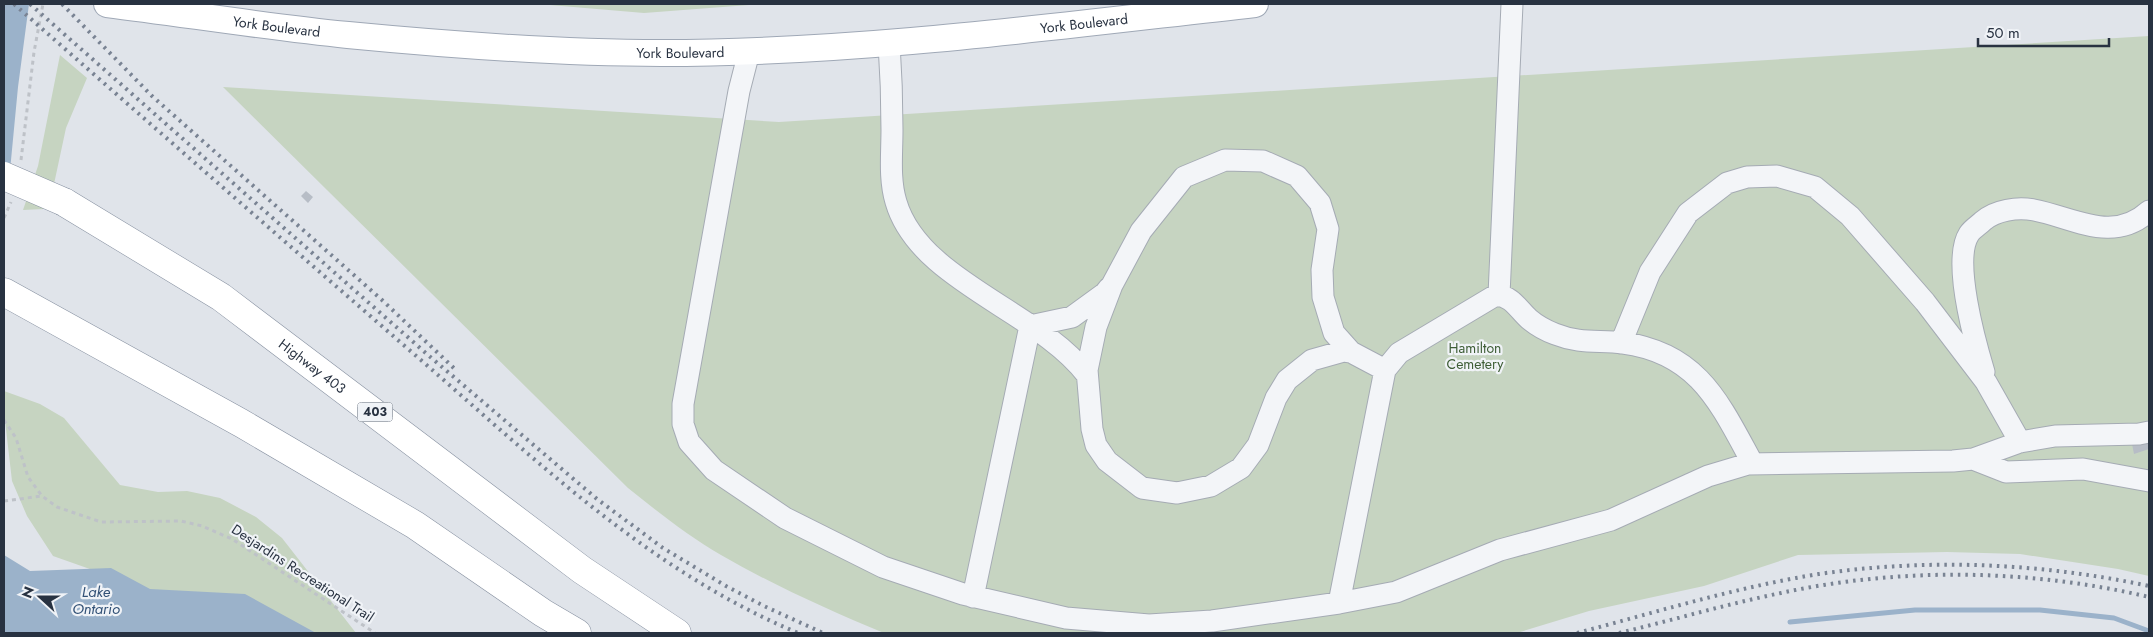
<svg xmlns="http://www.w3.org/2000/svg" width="2153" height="637" viewBox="0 0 2153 637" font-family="Jost,sans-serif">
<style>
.green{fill:#c6d4c1}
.water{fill:#9bb2ca}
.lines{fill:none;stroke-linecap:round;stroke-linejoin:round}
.stream{stroke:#9bb2ca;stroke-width:5}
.building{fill:#b7bdc6}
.minor-casing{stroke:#a5abb4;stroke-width:23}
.major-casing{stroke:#9fa8b6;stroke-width:28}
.highway-casing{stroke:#8791a1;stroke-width:29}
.path{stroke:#bec2c8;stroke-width:3;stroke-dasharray:4 4;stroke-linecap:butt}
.minor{stroke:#f3f5f8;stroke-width:21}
.major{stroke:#fff;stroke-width:26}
.highway{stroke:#fff;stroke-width:28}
.rail{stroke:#798393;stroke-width:4;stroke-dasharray:2.5 5;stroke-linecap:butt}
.highway-bridge-casing{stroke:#8791a1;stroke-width:29;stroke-linecap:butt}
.highway-bridge{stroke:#fff;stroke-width:28}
.labels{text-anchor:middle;stroke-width:4.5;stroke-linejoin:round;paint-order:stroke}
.shield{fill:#f0f3f7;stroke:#646c78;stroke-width:1}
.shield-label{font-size:12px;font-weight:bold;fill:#283241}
.street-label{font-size:14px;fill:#283241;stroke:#f0f3f7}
.park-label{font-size:14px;fill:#3d5d35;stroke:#f0f3f7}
.water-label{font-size:15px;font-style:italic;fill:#325176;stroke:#f0f3f7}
</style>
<rect width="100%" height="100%" fill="#e0e4ea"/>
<path class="green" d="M538 4H762L644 13Z
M2149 36V576L2118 569 2020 554 1947 552 1798 555 1704 586 1589 611 1517 633H884C828 610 773 585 721 555 688 536 658 512 628 488L223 87 779 122Z
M60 55 87 78 66 128 51 198 44 209 23 210 38 166Z
M4 391 40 404 64 418 120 485 158 492 187 491 220 498 256 517 282 538 356 633H246L192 605 53 556 27 516 12 481 4 412Z"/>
<path class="water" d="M5 4H29L18 87 9 181 4 187V8Z
M4 555 30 571 111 568 150 589 245 594 316 633H4Z"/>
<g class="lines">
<path class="stream" d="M1790 622 1915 610H2040L2114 618 2149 631"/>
</g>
<path class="building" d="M306 191 313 197 308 203 301 196Z
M2149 439V449L2134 454 2132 444Z"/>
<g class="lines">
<defs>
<path id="minor" d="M889 43C891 72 892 101 892 130 892 154 889 179 896 202 919 281 1039 311 1087 375
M749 52 739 91 683 404V424L689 442 714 470 785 518 883 567 963 594 1066 618 1149 625 1212 621 1339 603 1396 592 1500 550 1611 520 1708 476 1748 464 1953 461 1973 459 2020 442 2055 436 2139 434 2149 432
M1499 295 1512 4
M1030 326 1072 317 1105 293 1109 288
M1621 343 1650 272 1688 213 1727 183 1747 177 1777 176 1815 187 1850 216 1925 302 1986 382 2020 442
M1351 352 1344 351 1312 360 1287 380 1276 398 1258 445 1241 468 1211 486 1177 493 1142 488 1107 461 1096 445 1092 429 1087 370 1096 327 1112 285 1141 231 1184 177 1225 160 1263 161 1297 176 1320 203 1328 229 1322 270 1323 297 1334 333 1351 352 1385 370
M1984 372C1975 342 1952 260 1969 234 1972 229 1979 225 1983 221 1996 210 2017 207 2034 210 2075 218 2113 244 2149 211
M1973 459 2006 472 2083 469 2149 481
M973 597 1030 326
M1339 603 1385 370 1399 353 1496 295C1512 296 1518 309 1529 319 1536 325 1547 331 1555 334 1580 344 1598 340 1623 343 1699 353 1720 404 1753 464"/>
<g id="major">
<path id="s1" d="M107 4C187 14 268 27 348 35 452 45 556 53 661 53 860 53 1057 26 1255 4"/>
</g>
<g id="highway">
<path id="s2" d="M64 202 221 297 582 570 677 633"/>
<path d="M4 292 241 423 415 525 543 613 577 633"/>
</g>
</defs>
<use href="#minor" class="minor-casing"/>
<use href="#major" class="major-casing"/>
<use href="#highway" class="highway-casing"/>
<path class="path" d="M21 160 34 52 43 4
M4 218 11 202
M4 420 16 438 28 477 42 496 57 507 101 522 181 521 202 526 232 539 375 633
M4 501 42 496"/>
<use href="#minor" class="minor"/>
<use href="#major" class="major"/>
<use href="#highway" class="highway"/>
<path class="rail" d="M14 4C149 123 285 242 422 361 539 463 652 572 798 633
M30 4 428 355 597 499 663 548 726 586 764 606 823 633
M62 4 152 96 382 300 457 371
M1577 633C1657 612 1737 587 1819 574 1929 558 2041 563 2149 586
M1619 633C1673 620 1727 604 1781 593 1901 567 2030 569 2149 597"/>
<defs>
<path id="highway-bridge" d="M4 176 64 202"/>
</defs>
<use href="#highway-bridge" class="highway-bridge-casing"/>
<use href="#highway-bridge" class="highway-bridge"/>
</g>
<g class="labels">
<rect class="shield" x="357.5" y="402.5" width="35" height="19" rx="4"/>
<g class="shield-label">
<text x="375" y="416">403</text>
</g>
<g class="street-label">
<text dy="5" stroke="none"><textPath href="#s1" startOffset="981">York Boulevard</textPath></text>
<text dy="5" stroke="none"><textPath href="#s1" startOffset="171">York Boulevard</textPath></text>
<text dy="5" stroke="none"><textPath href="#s1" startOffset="576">York Boulevard</textPath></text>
<text dy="5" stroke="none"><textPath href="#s2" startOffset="298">Highway 403</textPath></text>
<text transform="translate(303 573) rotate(33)" y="5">Desjardins Recreational Trail</text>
</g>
<g class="park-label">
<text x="1475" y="353">Hamilton<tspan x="1475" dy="16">Cemetery</tspan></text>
</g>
<g class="water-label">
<text x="96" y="597">Lake<tspan x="96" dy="17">Ontario</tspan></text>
</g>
</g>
<rect width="2153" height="637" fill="none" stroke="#283241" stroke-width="10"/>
<g transform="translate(40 597) rotate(291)" stroke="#f0f3f7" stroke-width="4" paint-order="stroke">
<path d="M0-4L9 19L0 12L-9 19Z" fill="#283241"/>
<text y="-8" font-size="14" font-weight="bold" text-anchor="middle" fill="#283241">N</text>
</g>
<path d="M1978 38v8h131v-8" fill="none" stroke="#283241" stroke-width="2.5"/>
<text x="1986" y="38" font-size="15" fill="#283241" stroke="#f0f3f7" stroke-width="4" paint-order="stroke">50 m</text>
</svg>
